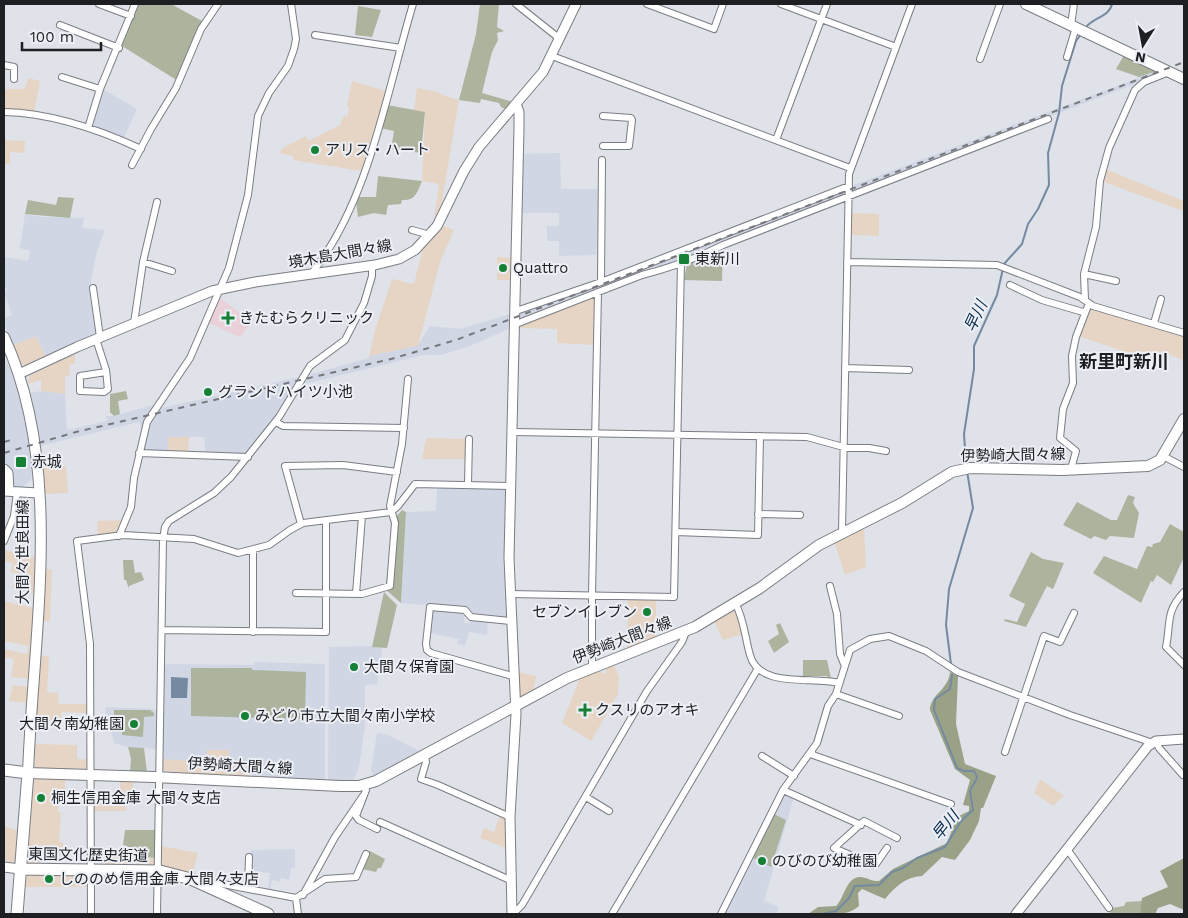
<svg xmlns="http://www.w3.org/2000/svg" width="1188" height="918" viewBox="0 0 1188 918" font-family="'Work Sans','Noto Sans JP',sans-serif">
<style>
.commercial{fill:#e6d5c4}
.built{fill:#d1d6e4}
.medical{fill:#ead0d8}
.green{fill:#adb49e}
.forest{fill:#99a286}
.water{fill:#758aa0}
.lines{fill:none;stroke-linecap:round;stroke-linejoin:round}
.stream{stroke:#758aa0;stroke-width:2}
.street-casing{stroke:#7a7d83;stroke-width:8}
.secondary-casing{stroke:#7a7d83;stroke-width:11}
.primary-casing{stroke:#7a7d83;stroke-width:12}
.highway-casing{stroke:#7a7d83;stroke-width:13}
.street{stroke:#fff;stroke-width:6}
.secondary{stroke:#fff;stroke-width:9}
.primary{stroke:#fff;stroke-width:10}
.highway{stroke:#fff;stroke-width:11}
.rail{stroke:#76787d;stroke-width:2;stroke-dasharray:6 6;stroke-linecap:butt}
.poi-dot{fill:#168136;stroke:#eceff6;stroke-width:2}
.labels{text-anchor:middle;stroke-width:4;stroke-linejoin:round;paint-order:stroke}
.poi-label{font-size:15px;fill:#1e1f22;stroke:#eceff6;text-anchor:start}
.street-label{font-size:15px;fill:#1e1f22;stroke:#eceff6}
.water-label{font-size:16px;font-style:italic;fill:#072a4b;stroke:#eceff6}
.quarter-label{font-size:18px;font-weight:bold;fill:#1e1f22;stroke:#eceff6}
</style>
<rect width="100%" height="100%" fill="#dfe2e9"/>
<path class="commercial" d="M28 78 40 81 34 113 4 111V89H25Z
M352 81 386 91 361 171 293 160V156L279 153 283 148 306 136 308 141 340 125 345 114 347 119 349 107 347 106Z
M417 88 438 92 445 96 459 100 441 208 433 226 439 184 422 181 425 112 414 110Z
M4 140 25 141 24 153 10 152V164H4Z
M1105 169 1184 201 1183 211 1101 181Z
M851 213 879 214V236L850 235Z
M441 225 454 230 440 262 418 346 369 356 376 327 392 279 414 284 423 248Z
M497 257 514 258 512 280H497Z
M596 294V345L557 343V329L519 328 520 325Z
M1091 307 1184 336V361L1169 354 1162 364 1078 336Z
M36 336 46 357 26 366 21 364 13 345Z
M75 353V364H70L69 376H65V394L41 391V380L28 384 29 376Z
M168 437H189L188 453 168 452Z
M426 438 467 439 466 459H422Z
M42 466H66L68 493 44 494Z
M124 520 116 535 98 537 97 521Z
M864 528 866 567 845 575 834 541Z
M4 548 7 551 35 557 34 594 12 588 15 578 19 579 20 574 10 572 13 563 4 561Z
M44 569 52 570 50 621H42Z
M628 598H656V639L627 650Z
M4 601 33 608 29 679 11 677 14 659 4 657V649L27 654 28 646 4 641Z
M736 609 743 634 723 640 714 621Z
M40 656H49L47 692 58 693 59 704H87V713L62 712 61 720H36Z
M614 665 619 676 618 694 591 741 562 723 580 678 597 671 606 674V668Z
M514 671 536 676 533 692 517 702Z
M13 685 28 687 27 703 9 701Z
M35 744 77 745V759L90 760V771L35 770Z
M207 750H230L250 765V778L163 771V759L196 761V755Z
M37 778H65V795L89 797V805L58 803V812H61L59 842 63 843V855L41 854 40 865H25L33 782Z
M120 779 133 780V796H126V811H93V795L120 796Z
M1040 779 1064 796 1053 806 1034 793Z
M500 816 506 820V848L480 838 484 828 494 832Z
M4 826 19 831 16 860 12 863 4 860Z
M161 846 198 853 192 876 161 868Z
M104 854 155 858V867H104Z
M87 872 90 887H24L27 873Z"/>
<path class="built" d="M1157 71 1163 73 852 193 851 186Z
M103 89 137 109 123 140 91 127Z
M560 153 561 189H600L596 255 559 256V241H547V226H559V213H520L521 154Z
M846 189V195L681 261 664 264 518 321V313Z
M25 214 43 217 84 218 82 228 105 230 97 251 91 282 96 335 46 357 36 336 13 345 4 323V318L12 315 5 295 7 288H4V257L28 261 30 251 20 248Z
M513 313V327L470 346 441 355H424L305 384 311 374 369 358V356L417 346 430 326 460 329Z
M4 355 23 402 33 451 31 480 21 488 4 487Z
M299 377 275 418 247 454 206 453 204 437H168V452H144L142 449 146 432 157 409Z
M41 391 65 394 67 430 107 421 106 416H114L153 405 142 430 139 422 40 446 29 393Z
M437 485 505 488 509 490V618L470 614 468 609 401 603 406 512 436 511Z
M432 609 465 613 464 623H469L470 619 488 621 487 635 469 632 465 646 457 644 459 639 429 633Z
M375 646 382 647 377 684 365 685V727L359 767 352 783H328L329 647Z
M254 662 325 664V782L250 778V765L230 764 229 750H207V756L197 755 196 761 163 759 165 666 167 664 254 665Z
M106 707 153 709 158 712 157 749 128 747 114 743 110 728V720L105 719Z
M377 733 388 735 419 751 423 750 374 778 371 769Z
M784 793 794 797 764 901 779 907 776 914H722Z
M295 849V867L291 868 289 880 281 878 280 882 272 880 270 892 268 891 270 873 251 871V850Z"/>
<path class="medical" d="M219 297 252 322 240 337 207 322Z"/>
<path class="green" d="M137 4H171L204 22 178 81 122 46Z
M480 4H499L497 27 504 31 497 33 498 40 492 52 482 93 510 101 512 104 507 110 501 107 499 103 481 99 480 103 459 100 476 34Z
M358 6 381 10 372 37 355 35Z
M1124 55 1157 71 1139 77 1116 69Z
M387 105 425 112 421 153 391 149 394 131 380 128Z
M378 176 422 181C417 193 415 201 402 200L401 204 388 205 386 215 374 213 358 217 356 201 358 197H376Z
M58 197 74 198 70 218 25 214 28 200 56 205Z
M723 246 722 281 684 280 687 264 712 254Z
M126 391 128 399 118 401 120 414 114 416 110 412V394Z
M1128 495 1135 497 1133 503 1139 513 1134 538 1110 536 1106 540 1094 536 1091 539 1063 525 1077 502 1111 520H1117Z
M402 510 406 512 401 603 385 589 396 517Z
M1170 524 1184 532V557L1171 585 1157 575 1153 582 1151 581 1141 603 1093 573 1104 556 1137 569 1147 546 1152 547 1153 544 1160 542Z
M1031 552 1043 559 1064 563 1053 589 1047 586 1026 627 1004 621 1005 619 1017 622 1025 604 1009 596Z
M123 560H133L135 573 141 572 144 580 129 586V589L126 580H124Z
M384 592 397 605 387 648 372 647Z
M780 623 789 642 774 653 768 641 779 634 776 625Z
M803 660H827L831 678 826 676H803Z
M191 668H252V670L306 672 305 719 191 716Z
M114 710H150L154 713V716L144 717 143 737 122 735V732H111L110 728 114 724Z
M128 747 144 748 147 773H130L131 759Z
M774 814 786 820 771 867 753 858Z
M125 830H156L155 858 130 855 127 846 123 845Z
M370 851 385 859 381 868H378L376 872 362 869Z
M1142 901 1140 914H1110L1112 908 1124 906 1126 902Z"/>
<path class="forest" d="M950 672 958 676 956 724 965 764 996 776 983 808H981L979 821 970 840 955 860 942 857 922 876C905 877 895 887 885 899L862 889 858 893 859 906C845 918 825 914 808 914L818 907 836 906C844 899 846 878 859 877 865 876 872 882 879 881L893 869 947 843 957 817 969 811V806L963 805 970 780 955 769 930 710C930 695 949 689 950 672Z
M1184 858V910L1170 904 1158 908 1155 914H1140L1142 898 1168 887 1160 871Z"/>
<path class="water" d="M171 677 188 678 187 698H171Z"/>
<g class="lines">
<path class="stream" d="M1086 27C1094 17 1109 17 1112 4
M966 464 964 434 974 369V346L997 295 1004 264 1022 244 1028 224 1038 209 1049 185 1048 153 1059 113 1062 86 1076 41 1082 33
M951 664 946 625 949 589 973 508 967 471
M822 914 836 911 849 898 855 886 879 885 892 872 903 868 917 858 945 847 961 821 973 810 970 791C973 782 981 780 974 771H964L957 768 934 710 935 699 950 689 952 675"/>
<defs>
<path id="street" d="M99 4 131 16
M516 4 560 39
M647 4 714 29 723 4
M781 4 896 47
M60 25 119 48
M1071 25 1074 4
M315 35 401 48
M552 56 850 168
M1067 57 1076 27
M980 59 1000 4
M4 65 14 67V79
M62 77 100 89
M4 112C51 113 98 129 141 149
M88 128 100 89 135 4
M776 140 827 4
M603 146H629L632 120 631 118 603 116
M132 165 151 129 176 88 201 29 218 4
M412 230 430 235
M143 262 172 271
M847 262 997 265 1080 297 1093 306 1184 333
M311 274C369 203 387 90 413 4
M1084 274 1116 281
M601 282 602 160
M1010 285 1042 300 1083 312
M93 288 100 337
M1085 300 1084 274 1096 227 1100 181 1109 148 1135 90 1144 82 1169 72
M516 311 601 282 849 186
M134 323 143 262 157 202
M1154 323 1161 299
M516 324 642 275C670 268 697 258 723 245L1048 119
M96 339 106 370C107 376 107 383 108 389L104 392 80 391V376L106 372
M845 368 909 370
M276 422 283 426 404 428
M513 432 807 437 847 448H869L886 451
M139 453 248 457
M1163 456 1184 467
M1071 469 1076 451 1060 438 1063 409 1073 383 1072 356 1076 337 1089 303
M468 484 469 439
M758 514 800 515
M301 524 285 466 343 465 397 472
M676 532 758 535 760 436
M842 532 849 174 912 4
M119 536 131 507 134 478 147 422 190 358 229 268 248 195 258 116 269 93 288 66 294 49 296 39 291 4
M4 541 14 516 17 492
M830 586 837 614 840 654 844 664
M1184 592C1165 612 1171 623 1166 647L1184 665
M296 593 362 594 390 586 395 523 390 506 402 444 408 379
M356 594 362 516
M510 594 674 597 681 263
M735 603C744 618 745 638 750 655 759 689 812 676 839 683
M511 621 471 617 465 610 430 607 426 644 427 650 431 653 512 676
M162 630 326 632V520
M253 632V551
M592 668V595L598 292
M836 694 899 716
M1156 741 1159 748 1183 775
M812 752 813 755 951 804
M1005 752 1044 636 1060 642 1074 613
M425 756 426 762 421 779 438 785 510 817
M762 756 794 776
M365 785 366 790 356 816 359 820 377 829
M783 790 861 825
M586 797 609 811
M380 822 510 880
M887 848 876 864 873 865 834 848 864 821 897 838
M1067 849 1109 908
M202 880 296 898 325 879 356 877 366 854
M248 889 249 857
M303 895 335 837 363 796
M296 898 298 914
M91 914 90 644 77 541 123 535 194 539 238 553 269 545 290 530 303 523 391 512 398 506 415 484 512 486
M157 914 163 539 165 527 169 521 214 493 231 477 279 417 310 366 345 340 364 303 372 276V265
M513 914 522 905 647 691 682 642 686 632
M612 914 757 670
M721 914 783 790 817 743 828 706 836 694 850 650 870 639 889 636 926 651 958 672 1070 715 1153 743"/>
<path id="secondary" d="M19 374 77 347 212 291 255 282 375 265 399 259 415 250 437 226 464 171 479 147 543 72 576 4
M4 469 8 473 9 491
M4 491 38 493
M4 867 20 869
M512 914 510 817 516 714 509 558 519 128V112L516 104
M1016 914 1148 746 1156 741 1184 739"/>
<path id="primary" d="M1026 4 1184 79
M4 337C65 467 33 633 28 773L154 777 340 786H359L376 781 567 678 695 627 760 588 819 545 902 503 952 472 970 468 1062 470 1148 466 1160 460 1184 419"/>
<path id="highway" d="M4 770 28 773 17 914
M20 869 160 871 191 879 268 914"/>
</defs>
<use href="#street" class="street-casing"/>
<use href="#secondary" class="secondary-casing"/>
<use href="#primary" class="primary-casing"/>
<use href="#highway" class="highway-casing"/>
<use href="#street" class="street"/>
<use href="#secondary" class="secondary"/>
<use href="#primary" class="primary"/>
<use href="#highway" class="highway"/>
<path class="rail" d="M4 442 11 440
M4 453 76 432 391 359 456 340 1184 62"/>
</g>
<g class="poi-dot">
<circle cx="315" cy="150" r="5"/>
<rect x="678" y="253" width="12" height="12" rx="2.5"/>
<circle cx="503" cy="268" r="5"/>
<path d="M225.5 310.5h5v5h5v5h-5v5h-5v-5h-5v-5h5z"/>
<circle cx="208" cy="392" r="5"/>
<rect x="15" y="456" width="12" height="12" rx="2.5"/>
<circle cx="647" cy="612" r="5"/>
<circle cx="354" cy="667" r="5"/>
<path d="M582.5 702.5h5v5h5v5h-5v5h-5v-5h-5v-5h5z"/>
<circle cx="245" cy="716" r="5"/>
<circle cx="134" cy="724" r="5"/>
<circle cx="41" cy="798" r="5"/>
<circle cx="762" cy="861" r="5"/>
<circle cx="49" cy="879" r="5"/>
</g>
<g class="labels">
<g class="poi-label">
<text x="325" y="155">アリス・ハート</text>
<text x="695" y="264">東新川</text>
<text x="513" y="273">Quattro</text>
<text x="239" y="323">きたむらクリニック</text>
<text x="218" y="397">グランドハイツ小池</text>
<text x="32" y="467">赤城</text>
<text x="637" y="617" text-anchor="end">セブンイレブン</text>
<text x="364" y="672">大間々保育園</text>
<text x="595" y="715">クスリのアオキ</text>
<text x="255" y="721">みどり市立大間々南小学校</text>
<text x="124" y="729" text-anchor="end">大間々南幼稚園</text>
<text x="51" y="803">桐生信用金庫 大間々支店</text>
<text x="772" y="866">のびのび幼稚園</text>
<text x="59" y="884">しののめ信用金庫 大間々支店</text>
</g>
<g class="street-label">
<text transform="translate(340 254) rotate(-10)" y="5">境木島大間々線</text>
<text transform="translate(1013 455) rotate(-1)" y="5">伊勢崎大間々線</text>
<text transform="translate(23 552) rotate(-90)" y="5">大間々世良田線</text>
<text transform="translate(622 640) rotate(-21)" y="5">伊勢崎大間々線</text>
<text transform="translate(240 766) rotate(3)" y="5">伊勢崎大間々線</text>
<text transform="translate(88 855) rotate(1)" y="5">東国文化歴史街道</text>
</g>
<g class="water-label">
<text transform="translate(975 316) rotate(-65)" y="6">早川</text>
<text transform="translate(945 825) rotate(-51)" y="6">早川</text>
</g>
<g class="quarter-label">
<text x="1124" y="368">新里町新川</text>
</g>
</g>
<rect width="1188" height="918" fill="none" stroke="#1e1f22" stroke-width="10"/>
<g transform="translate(1143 45) rotate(191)" stroke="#eceff6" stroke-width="4" paint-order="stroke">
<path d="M0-4L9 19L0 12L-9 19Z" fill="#1e1f22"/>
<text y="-8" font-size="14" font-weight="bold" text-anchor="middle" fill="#1e1f22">N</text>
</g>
<path d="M22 42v8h79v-8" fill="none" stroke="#1e1f22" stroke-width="2.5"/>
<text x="30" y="42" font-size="15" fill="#1e1f22" stroke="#eceff6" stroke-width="4" paint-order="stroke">100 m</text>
</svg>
